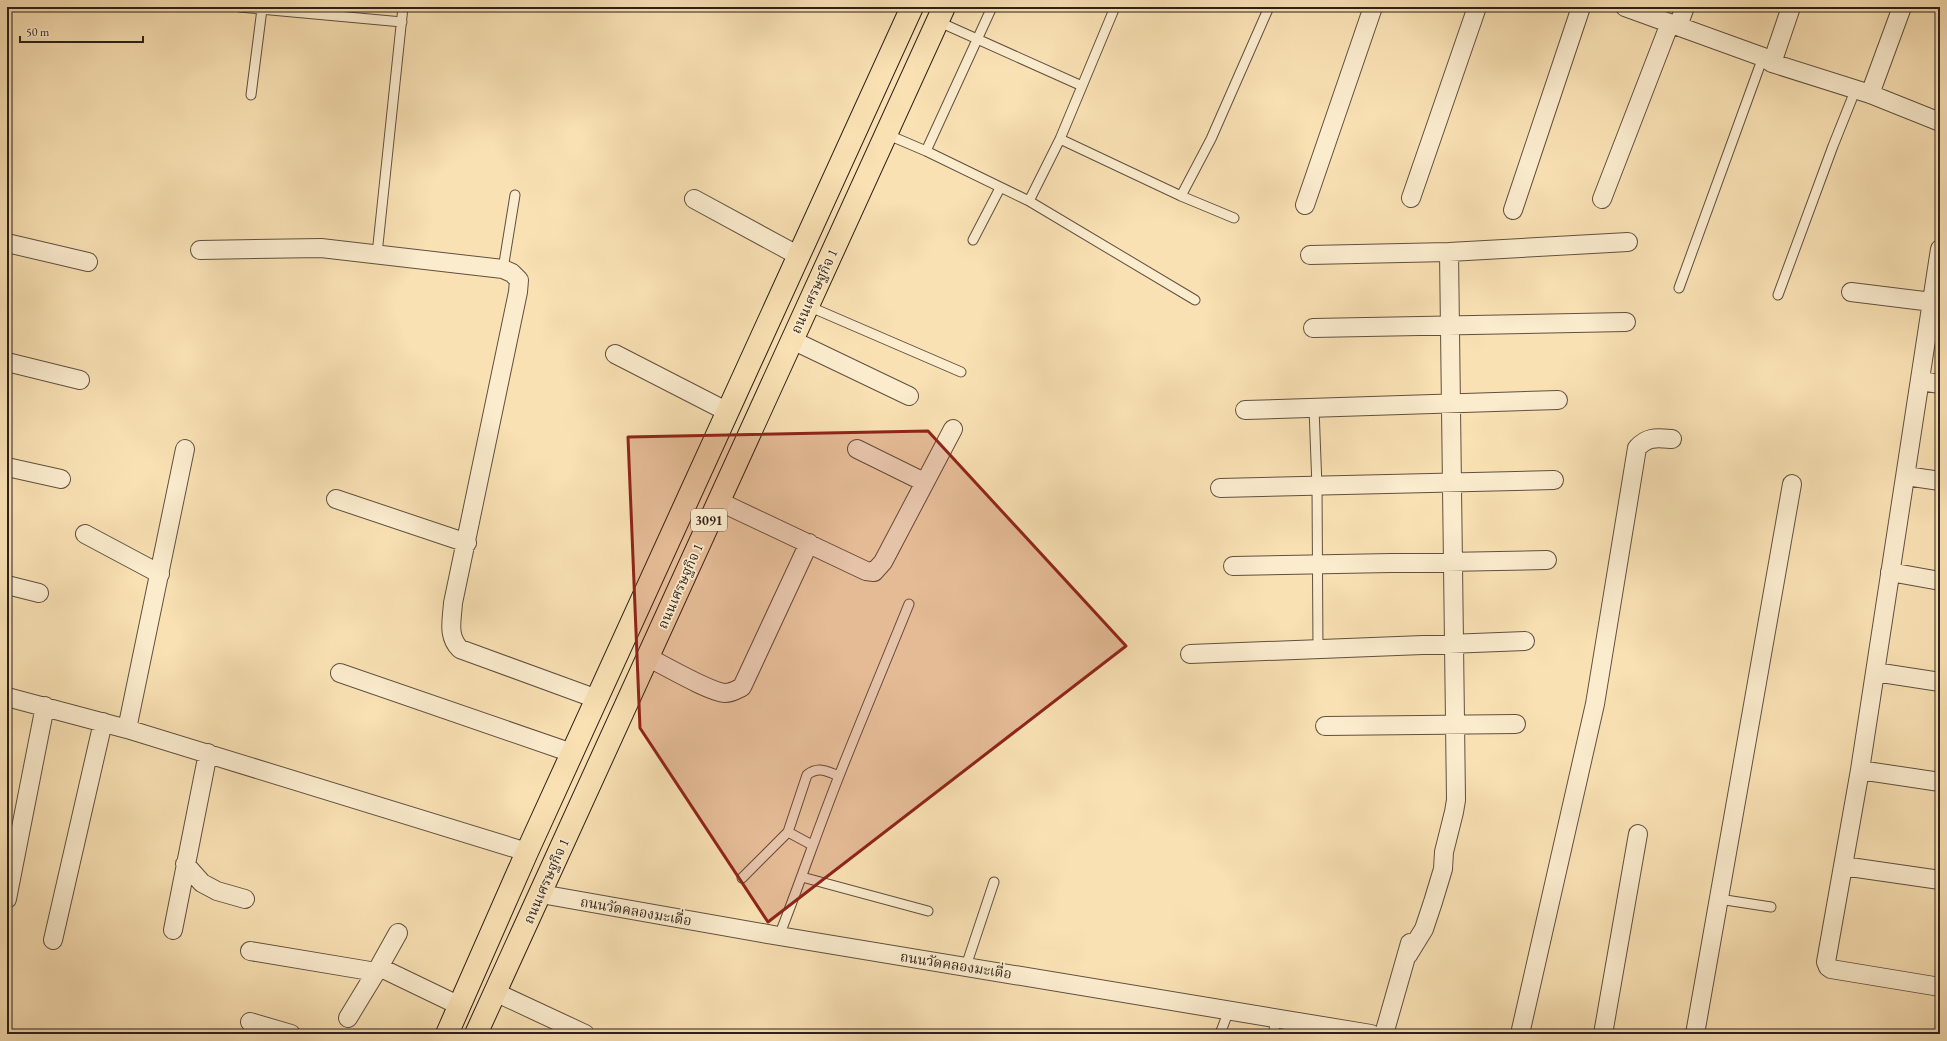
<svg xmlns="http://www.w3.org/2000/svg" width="1947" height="1041" viewBox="0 0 1947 1041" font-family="'EB Garamond','Noto Serif Thai',serif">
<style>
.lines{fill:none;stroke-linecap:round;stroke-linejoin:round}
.lane-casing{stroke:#60503f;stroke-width:11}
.street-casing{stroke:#60503f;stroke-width:20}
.primary-casing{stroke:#2d1f18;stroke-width:24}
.lane{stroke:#fbecce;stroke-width:9}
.street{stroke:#fbecce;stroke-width:18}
.primary{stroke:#f9e1b4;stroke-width:22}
.marked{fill:#8f2418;fill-opacity:0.2;stroke:#8f2418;stroke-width:3;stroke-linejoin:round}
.labels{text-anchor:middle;stroke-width:3.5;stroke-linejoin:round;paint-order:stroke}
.shield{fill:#fbecce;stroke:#6b5c4f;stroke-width:1}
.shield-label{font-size:13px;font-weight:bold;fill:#2d1f18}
.street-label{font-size:14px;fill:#2d1f18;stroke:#fbecce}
</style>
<rect width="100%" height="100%" fill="#f9e1b4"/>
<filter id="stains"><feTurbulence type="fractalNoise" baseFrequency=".005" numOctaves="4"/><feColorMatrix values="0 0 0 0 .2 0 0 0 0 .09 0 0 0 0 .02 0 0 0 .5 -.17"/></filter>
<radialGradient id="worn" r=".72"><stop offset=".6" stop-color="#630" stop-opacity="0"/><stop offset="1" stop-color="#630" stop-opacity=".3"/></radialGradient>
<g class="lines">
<defs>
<path id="lane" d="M239 7 402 22
M937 21 1082 86
M251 95 262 9
M886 134 926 151 1029 201 1060 139 1115 7
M1060 139 1181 196 1211 139 1269 7
M926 151 992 7
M1181 196 1234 218
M1029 201 1195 300
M973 240 1000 188
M377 254 403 7
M503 269 515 195
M1679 288 1763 57
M1778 295 1833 146 1855 91
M808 306 961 372
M1314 408 1317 487 1318 650
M812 845 788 832 807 775C818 766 826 771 839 776
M802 877 928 911
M742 878 788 832
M1719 899 1771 907
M779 936C800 883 818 829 839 776 862 718 886 661 909 604
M966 966 994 882
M1220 1034 1229 1010
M1274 1034 1275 1018"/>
<path id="street" d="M1625 7 1763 57 1772 63 1870 94 1940 122
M1678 26 1685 7
M1772 63 1791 7
M1870 94 1902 7
M1411 198 1477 7
M694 199 799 256
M1602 199 1670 23
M1305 205 1373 7
M1513 210 1581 7
M7 243 88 262
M1940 249 1860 770 1826 962 1828 967 1831 969 1940 987
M200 250 321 248 503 269 512 273 519 280 518 292 453 603C452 620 447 636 460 649L597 699
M1310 255 1449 252 1628 242
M1851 292 1932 302
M1313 328 1626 322
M792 340 909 396
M615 354 728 412
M7 362 80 380
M1921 381 1940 384
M1245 410 1558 400
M857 449 924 482
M7 467 61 479
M1906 476 1940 481
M1220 488 1554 480
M336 499 467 543
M718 501 866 571 874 572 883 562 953 429
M85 534 160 574
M1233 566 1547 560
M1890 572 1940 581
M7 585 39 593
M1190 654 1525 641
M647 657C664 665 709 692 725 693 732 693 736 690 742 687L809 543
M1875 672 1940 682
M340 673 572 753
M7 697 127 729 527 852
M1325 726 1516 724
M127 729 185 449
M1860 770 1940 782
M185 864 202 883 217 891 245 899
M1843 866 1940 880
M541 894 779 936 1371 1034
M7 899 45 706
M173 930 208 753
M53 940 103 722
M250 951 376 972
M1408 955 1424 929 1433 902 1443 869 1444 852 1454 812 1456 800 1449 252
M379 967 398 933
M495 992 585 1034
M348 1018 379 967 460 1006
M250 1022 291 1034
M1384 1034 1410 943
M1520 1034 1595 704 1637 448C1648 436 1657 438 1672 439
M1603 1034 1638 834
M1695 1034 1792 484"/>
<path id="primary" d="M447 1034 527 852 912 7
M476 1034 944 7"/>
</defs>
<use href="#lane" class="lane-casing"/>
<use href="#street" class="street-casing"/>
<use href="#primary" class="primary-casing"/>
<use href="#lane" class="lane"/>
<use href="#street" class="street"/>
<use href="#primary" class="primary"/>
</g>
<path class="marked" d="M928 431 1126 646 768 922 640 728 628 437Z"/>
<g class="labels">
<rect class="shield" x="691" y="509" width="36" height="22" rx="3"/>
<g class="shield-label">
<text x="709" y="525">3091</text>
</g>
<g class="street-label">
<text transform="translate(814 291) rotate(-65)" y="5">ถนนเศรษฐกิจ 1</text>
<text transform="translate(680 586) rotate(-66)" y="5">ถนนเศรษฐกิจ 1</text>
<text transform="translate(546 881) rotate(-66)" y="5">ถนนเศรษฐกิจ 1</text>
<text transform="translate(636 911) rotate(10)" y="5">ถนนวัดคลองมะเดื่อ</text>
<text transform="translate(956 965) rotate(9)" y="5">ถนนวัดคลองมะเดื่อ</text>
</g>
</g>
<rect width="1947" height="1041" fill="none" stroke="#f9e1b4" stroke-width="24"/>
<rect x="8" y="8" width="1931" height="1025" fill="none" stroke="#2d1f18" stroke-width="2"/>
<rect x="12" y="12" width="1923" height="1017" fill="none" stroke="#2d1f18"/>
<path d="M20 36v6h123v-6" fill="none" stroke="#2d1f18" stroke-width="2"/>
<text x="26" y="36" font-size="12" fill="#2d1f18" stroke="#fbecce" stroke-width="3" paint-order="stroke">50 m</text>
<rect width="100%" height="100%" filter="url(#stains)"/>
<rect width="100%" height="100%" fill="url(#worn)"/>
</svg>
